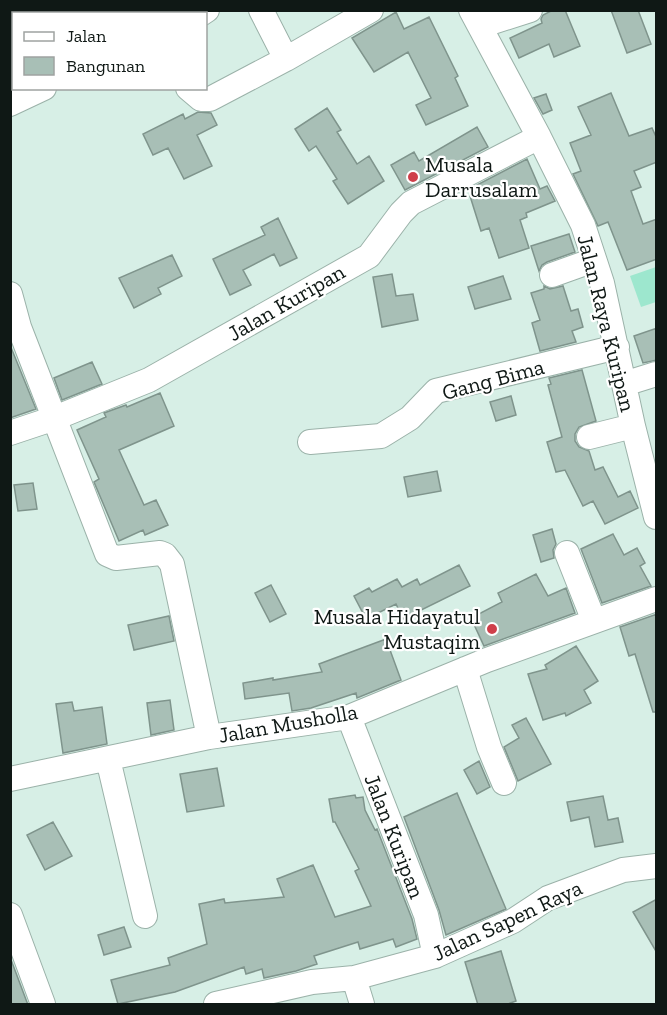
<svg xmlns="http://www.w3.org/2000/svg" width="667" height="1015" viewBox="0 0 667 1015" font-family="'Zilla Slab',serif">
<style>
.green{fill:#9de7ce}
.building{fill:#a8bfb6;stroke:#7f948c;stroke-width:1.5}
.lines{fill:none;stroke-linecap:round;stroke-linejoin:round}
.minor-casing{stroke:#9bb2a9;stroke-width:26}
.minor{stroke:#fff;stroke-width:24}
.poi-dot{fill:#cf3f4a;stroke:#fff;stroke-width:2}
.labels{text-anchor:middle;stroke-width:4.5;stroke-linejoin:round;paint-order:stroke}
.poi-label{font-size:22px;fill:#0f1815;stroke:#fff;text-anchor:start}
.street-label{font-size:22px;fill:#0f1815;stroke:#fff}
</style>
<rect width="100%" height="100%" fill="#d7efe6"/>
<path class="green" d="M656 267V302L641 307 630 276Z"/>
<path class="building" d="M553 10H565L580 46 554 57 549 44 519 58 510 38 542 23 541 19 543 15Z
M611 10H638L651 44 627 53Z
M396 12 404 29 429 17 458 76 455 78 468 106 426 125 416 105 431 98 408 52 374 72 352 38Z
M611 93 629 136 652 128 657 139V162L634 171 641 187 631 191 643 224 657 219V259L627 270 608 222 598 226 573 174 581 171 570 143 591 135 578 107Z
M546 94 552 110 543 114 534 98Z
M327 108 341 130 337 132 357 164 369 156 384 181 348 204 333 181 337 179 316 146 309 151 295 129Z
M198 112 211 113 217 125 197 135 212 166 184 179 168 148 153 155 143 134 183 114 185 119Z
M477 127 488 147 405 190 391 165 414 152 419 161Z
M527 159 540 189 547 186 555 201 526 213 527 217 520 220 529 248 499 258 489 228 481 231 470 196 478 191 475 186Z
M278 218 297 258 280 266 274 254 243 270 251 285 230 295 213 259 265 235 261 227Z
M569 234 575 252 547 262 542 265 539 271 531 246Z
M172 255 182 276 158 288 161 294 134 308 119 278Z
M392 274 396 296 413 294 418 320 382 327 373 277Z
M503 276 511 299 475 309 468 287Z
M544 286 550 289 563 286 571 311 578 309 583 327 572 331 576 342 540 351 532 323 540 320 531 293 544 289Z
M657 328V360L643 363 634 336Z
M10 345 36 409 10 418Z
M92 362 102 384 62 400 54 378Z
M582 370 596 421 579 427 575 434V441L579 447 589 451 595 470 603 467 618 497 630 491 638 508 605 524 593 501 583 506 565 470 556 472 547 442 562 437 548 385 551 384 549 378Z
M160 393 174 426 119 450 144 505 156 500 168 525 145 535 143 530 119 541 94 482 99 479 77 430 106 417 104 413 126 405 127 407Z
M511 396 516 415 496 421 490 402Z
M437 471 441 491 408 497 404 477Z
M33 483 37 509 18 511 14 485Z
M552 529 556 544 553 550 554 558 541 562 533 535Z
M613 534 624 555 637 548 645 563 640 566 651 586 602 603 581 549Z
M459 565 470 586 403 619 396 604 366 619 354 596 369 588 372 592 397 579 402 587 417 579 420 585Z
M536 574 548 596 566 588 575 613 484 646 471 618 502 602 498 593Z
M271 585 286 614 270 622 255 593Z
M657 614V712H653L635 654 629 656 620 627Z
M169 616 174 641 134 650 128 625Z
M386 639 401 680 357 698 356 693 311 708 292 711 289 693 245 699 243 683 273 678V680L322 672 319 664Z
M576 646 598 681 584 690 591 703 566 716 565 713 543 720 528 674 547 669 545 665Z
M170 700 174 730 151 735 147 703Z
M72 702 74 711 102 707 107 744 63 753 56 704Z
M526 718 551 764 518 781 504 747 519 738 512 725Z
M479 761 490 787 477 794 464 770Z
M217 768 224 806 187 812 180 774Z
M457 793 506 909 446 935 439 910 404 817Z
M355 795 356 798 363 797 365 810 375 830 377 829 412 919 417 939 396 947 393 939 360 949 358 942 314 956 317 964 296 971 264 978 262 969 246 974 244 967 175 992 118 1004 111 980 170 965 168 958 207 944 199 904 224 899 225 903 284 897 277 879 313 865 335 917 371 906 355 871 359 869 335 822H333L329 799Z
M603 796 608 820 618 818 623 842 595 847 589 817 571 821 567 802Z
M53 822 72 856 45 870 27 835Z
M657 899V953L633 912Z
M124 927 131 947 104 955 98 935Z
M501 951 516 1001 505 1005H478L465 962Z
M10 957 28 1005H10Z"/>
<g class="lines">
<defs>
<path id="minor" d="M261 10 286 59
M471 10 539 137 583 225 602 283 633 426 656 517
M201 14 207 10
M480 26 530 10
M188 88 201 99H210L286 59 371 10
M10 104 44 88
M552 275 594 260
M10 294 19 327 10 330
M19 327 107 554 116 558 160 553 165 555 172 564 209 737
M624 384 656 374
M10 433 55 418 149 380 369 256 401 213 411 203 539 137
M589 437 633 426
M310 442 381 436 410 418 436 391 617 347
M567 553 594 621
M465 669 489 747 504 783
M349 717 426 915 435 956
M108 759 145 916
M10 779 209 737 349 717 487 660 656 599
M10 915 43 1004
M354 978 362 1004
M216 1004 312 982 354 978 435 956 513 921 548 898 623 870 656 866"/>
</defs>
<use href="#minor" class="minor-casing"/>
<use href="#minor" class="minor"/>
</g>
<g class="poi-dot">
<circle cx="413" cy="177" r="6"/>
<circle cx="492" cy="629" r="6"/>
</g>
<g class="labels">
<g class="poi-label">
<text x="425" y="172">Musala<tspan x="425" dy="25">Darrusalam</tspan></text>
<text x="480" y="624" text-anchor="end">Musala Hidayatul<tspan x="480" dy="25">Mustaqim</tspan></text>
</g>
<g class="street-label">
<text transform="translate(286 302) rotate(-30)" y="8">Jalan Kuripan</text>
<text transform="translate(607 323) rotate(76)" y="8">Jalan Raya Kuripan</text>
<text transform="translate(493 379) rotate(-15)" y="8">Gang Bima</text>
<text transform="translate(288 723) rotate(-10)" y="8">Jalan Musholla</text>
<text transform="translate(395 836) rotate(69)" y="8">Jalan Kuripan</text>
<text transform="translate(507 920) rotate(-25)" y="8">Jalan Sapen Raya</text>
</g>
</g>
<rect width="667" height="1015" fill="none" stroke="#0f1815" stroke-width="24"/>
<rect x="12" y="12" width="195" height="78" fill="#ffffff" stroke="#9fa3a1" stroke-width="1.5"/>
<rect x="24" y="32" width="30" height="9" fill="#ffffff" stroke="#9fa3a1" stroke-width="1.5"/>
<text x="66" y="42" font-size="18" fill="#0f1815">Jalan</text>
<rect x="24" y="57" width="30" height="18" fill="#a8bfb6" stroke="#9fa3a1" stroke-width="1.5"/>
<text x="66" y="72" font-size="18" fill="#0f1815">Bangunan</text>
</svg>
